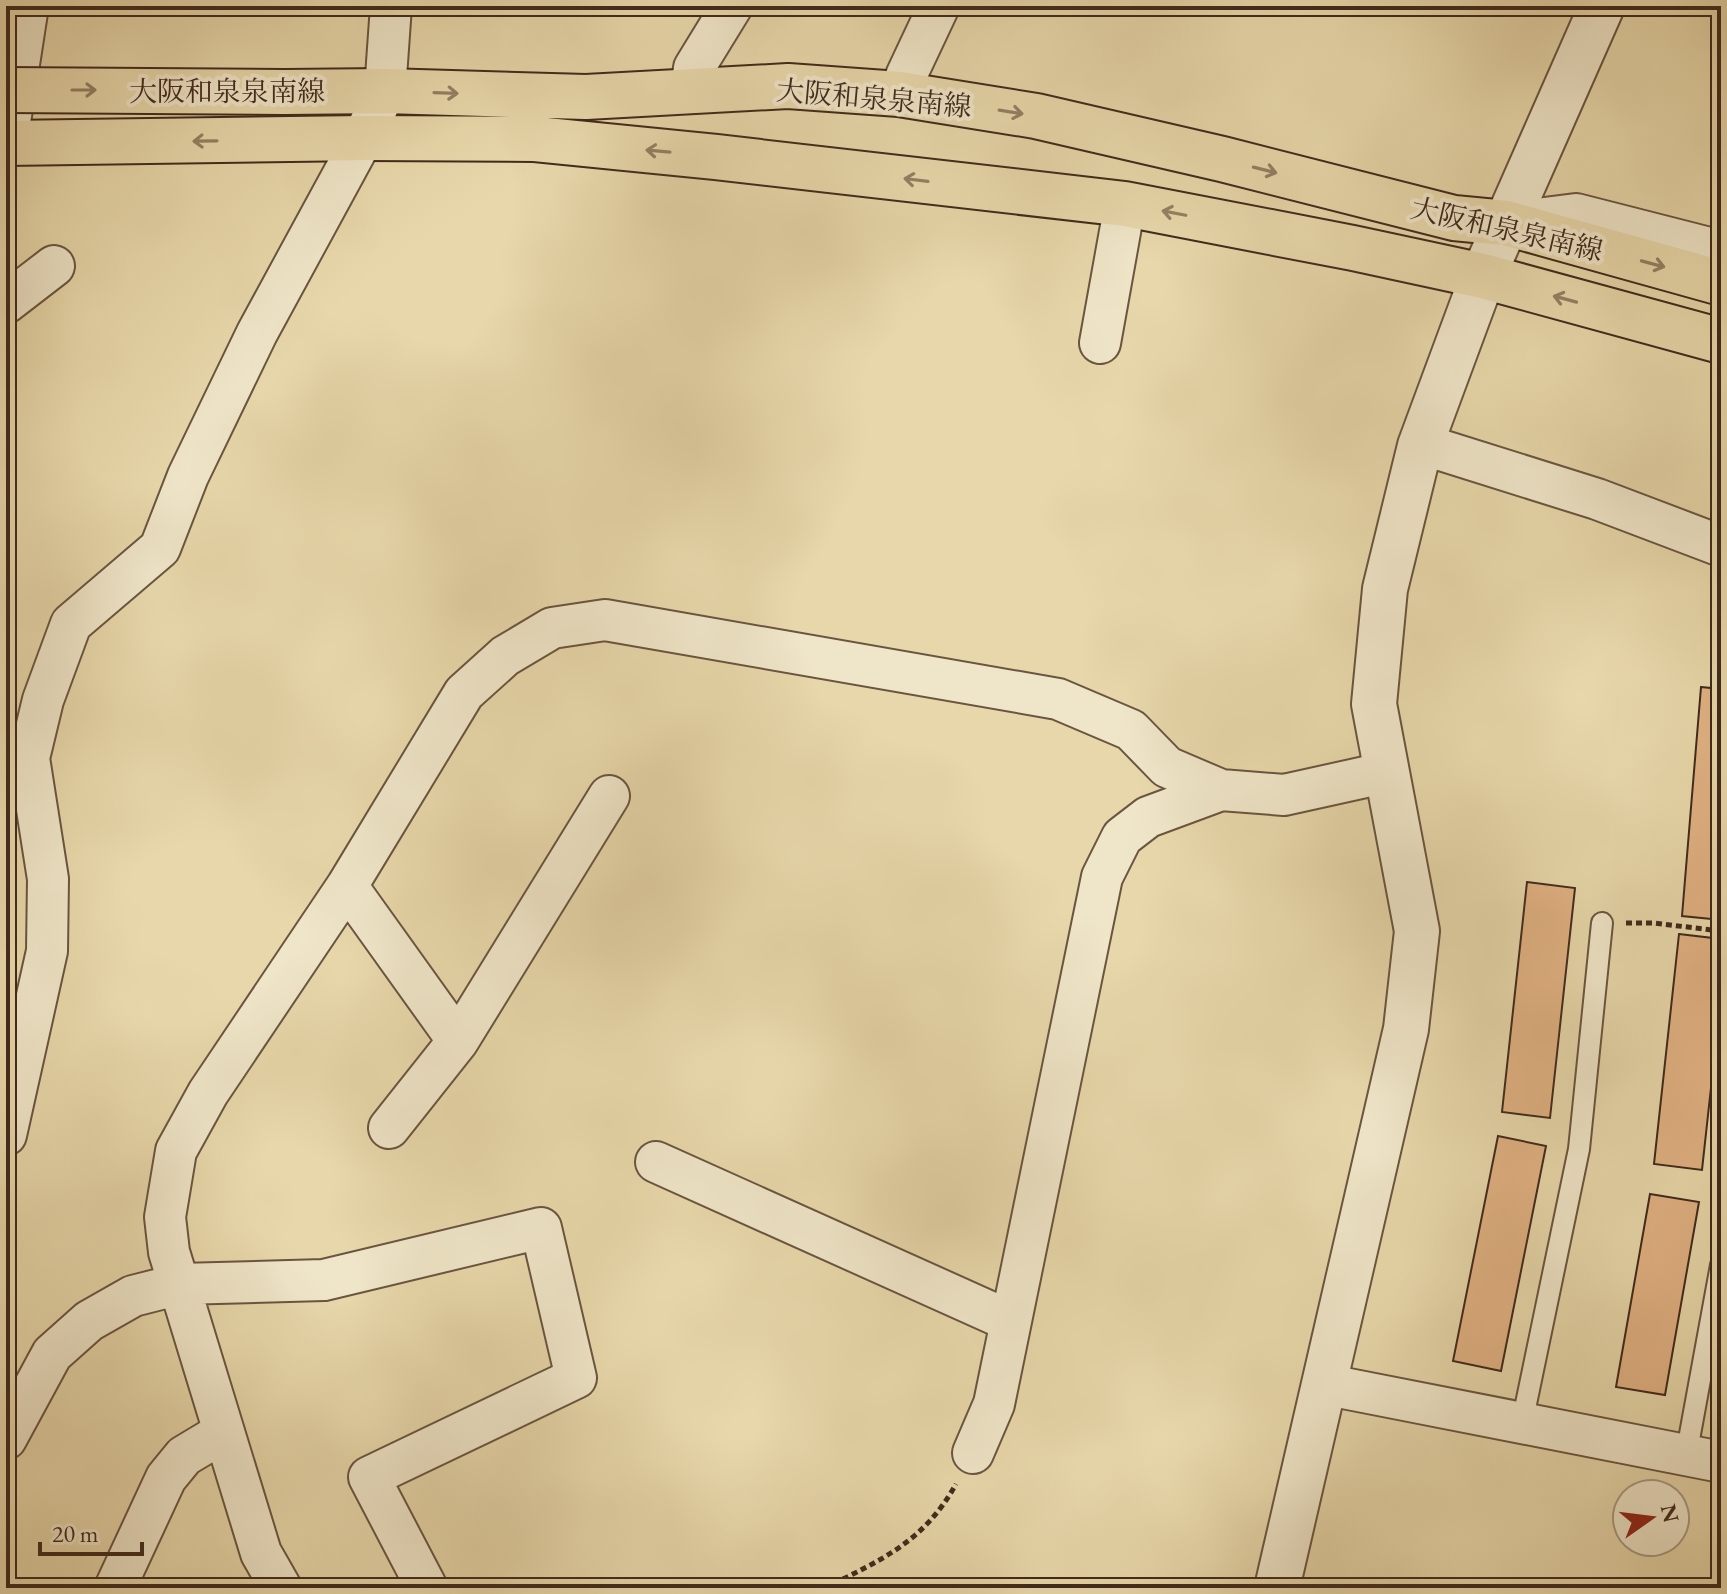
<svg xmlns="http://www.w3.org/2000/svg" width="1727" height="1594" viewBox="0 0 1727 1594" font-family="'EB Garamond','Noto Serif JP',serif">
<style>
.building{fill:#e0b183;stroke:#402a1d;stroke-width:2}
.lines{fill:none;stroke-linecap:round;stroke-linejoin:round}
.service-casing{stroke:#6a5540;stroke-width:24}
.minor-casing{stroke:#6a5540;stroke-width:44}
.tertiary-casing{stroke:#6a5540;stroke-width:48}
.primary-casing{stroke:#402a1d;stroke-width:48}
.path{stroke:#402a1d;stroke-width:5;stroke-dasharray:6 4;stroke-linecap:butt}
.service{stroke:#efe5c8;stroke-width:20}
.minor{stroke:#efe5c8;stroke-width:40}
.tertiary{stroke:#efe5c8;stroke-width:44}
.primary{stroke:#e7d7aa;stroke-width:44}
.primary-bridge-casing{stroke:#402a1d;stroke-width:48;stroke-linecap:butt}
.primary-bridge{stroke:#e7d7aa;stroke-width:44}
.oneway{stroke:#948064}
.labels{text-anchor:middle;stroke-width:8;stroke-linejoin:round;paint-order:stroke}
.street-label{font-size:28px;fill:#402a1d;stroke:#efe5c8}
</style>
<rect width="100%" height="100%" fill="#e7d7aa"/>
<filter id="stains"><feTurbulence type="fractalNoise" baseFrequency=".0025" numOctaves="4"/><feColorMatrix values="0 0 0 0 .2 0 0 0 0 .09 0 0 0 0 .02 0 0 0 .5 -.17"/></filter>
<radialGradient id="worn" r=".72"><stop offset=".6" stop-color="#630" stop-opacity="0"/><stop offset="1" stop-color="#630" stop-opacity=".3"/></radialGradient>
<path class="building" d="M1701 687 1721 689V920L1682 916Z
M1527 882 1575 888 1550 1118 1502 1112Z
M1679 934 1721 939V996L1702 1170 1654 1164Z
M1498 1136 1546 1146 1501 1371 1453 1361Z
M1650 1194 1699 1202 1665 1395 1616 1387Z"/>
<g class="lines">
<defs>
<path id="service" d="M1522 1423 1579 1149 1602 923
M1686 1456 1721 1265"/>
<path id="minor" d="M691 91 694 68 732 6
M899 94 907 74 939 6
M6 129 10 122 28 6
M1506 223 1576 214 1721 251
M6 303 54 266
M1100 343 1125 204
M1420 446 1444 451 1597 499 1721 546
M347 886 458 1041
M389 1128 458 1041 609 796
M6 1135 47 951 48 879 29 758 43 700 71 624 160 548 188 476 257 333 363 138 385 91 391 6
M656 1162 1010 1321
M1323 1384 1721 1462
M6 1439 52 1354 89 1321 133 1296 180 1284 324 1280 541 1228 576 1378 369 1477 427 1588
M973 1453 994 1404 1102 877 1122 837 1148 817 1221 790
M115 1588 166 1478 184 1456 224 1432
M281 1588 261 1553 169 1252 165 1217 176 1151 208 1093 347 886 464 693 505 656 552 628 605 620 1058 699 1131 730 1167 767 1221 790 1284 795 1388 772"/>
<path id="tertiary" d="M1277 1588 1406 1029 1417 931 1374 704 1385 589 1420 446 1483 276 1602 6"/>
<path id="primary" d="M284 92 385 91 586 97 788 86 899 94 1036 116 1222 159 1454 218 1506 223 1721 283
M6 143 363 138 535 139 716 157 1125 204 1353 248 1483 276 1721 341"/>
</defs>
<use href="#service" class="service-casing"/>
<use href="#minor" class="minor-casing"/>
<use href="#tertiary" class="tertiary-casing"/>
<use href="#primary" class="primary-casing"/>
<path class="path" d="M1626 923H1653L1721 931
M825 1588C881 1560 924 1542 956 1484"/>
<use href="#service" class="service"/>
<use href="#minor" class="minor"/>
<use href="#tertiary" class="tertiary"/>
<use href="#primary" class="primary"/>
<defs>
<path id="primary-bridge" d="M6 90 284 92"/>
</defs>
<use href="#primary-bridge" class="primary-bridge-casing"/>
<use href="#primary-bridge" class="primary-bridge"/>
</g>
<defs><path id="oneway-shaft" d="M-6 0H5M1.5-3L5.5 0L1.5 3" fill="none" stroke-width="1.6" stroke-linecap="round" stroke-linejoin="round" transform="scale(2)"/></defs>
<g class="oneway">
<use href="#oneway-shaft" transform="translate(84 90)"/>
<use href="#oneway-shaft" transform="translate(446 93) rotate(2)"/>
<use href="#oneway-shaft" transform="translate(1011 112) rotate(9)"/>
<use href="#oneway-shaft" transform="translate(205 141) rotate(179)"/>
<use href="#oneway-shaft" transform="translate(658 151) rotate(-175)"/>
<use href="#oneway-shaft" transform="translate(1265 170) rotate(14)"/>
<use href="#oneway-shaft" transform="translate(916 180) rotate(-173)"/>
<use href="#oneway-shaft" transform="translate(1174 213) rotate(-169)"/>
<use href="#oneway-shaft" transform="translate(1653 264) rotate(15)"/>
<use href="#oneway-shaft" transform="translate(1565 299) rotate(-165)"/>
</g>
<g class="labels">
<g class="street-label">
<text x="227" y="101">大阪和泉泉南線</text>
<text transform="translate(874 98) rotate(5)" y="10">大阪和泉泉南線</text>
<text transform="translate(1507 229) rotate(13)" y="10">大阪和泉泉南線</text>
</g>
</g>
<rect width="1727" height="1594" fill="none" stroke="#e7d7aa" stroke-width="32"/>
<rect x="8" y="8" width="1711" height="1578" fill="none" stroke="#402a1d" stroke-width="4"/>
<rect x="16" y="16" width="1695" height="1562" fill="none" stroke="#402a1d" stroke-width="2"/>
<g transform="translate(1651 1518) rotate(76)"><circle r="38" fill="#efe5c8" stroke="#a99a84" stroke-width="2"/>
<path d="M0-6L14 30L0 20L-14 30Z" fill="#8f2418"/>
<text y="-12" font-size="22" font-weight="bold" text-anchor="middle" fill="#402a1d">N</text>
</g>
<path d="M40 1542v12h102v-12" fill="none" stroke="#402a1d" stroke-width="4"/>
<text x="52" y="1542" font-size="24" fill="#402a1d" stroke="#efe5c8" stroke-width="6" paint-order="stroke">20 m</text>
<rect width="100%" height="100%" filter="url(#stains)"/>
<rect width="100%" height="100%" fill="url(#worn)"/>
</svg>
